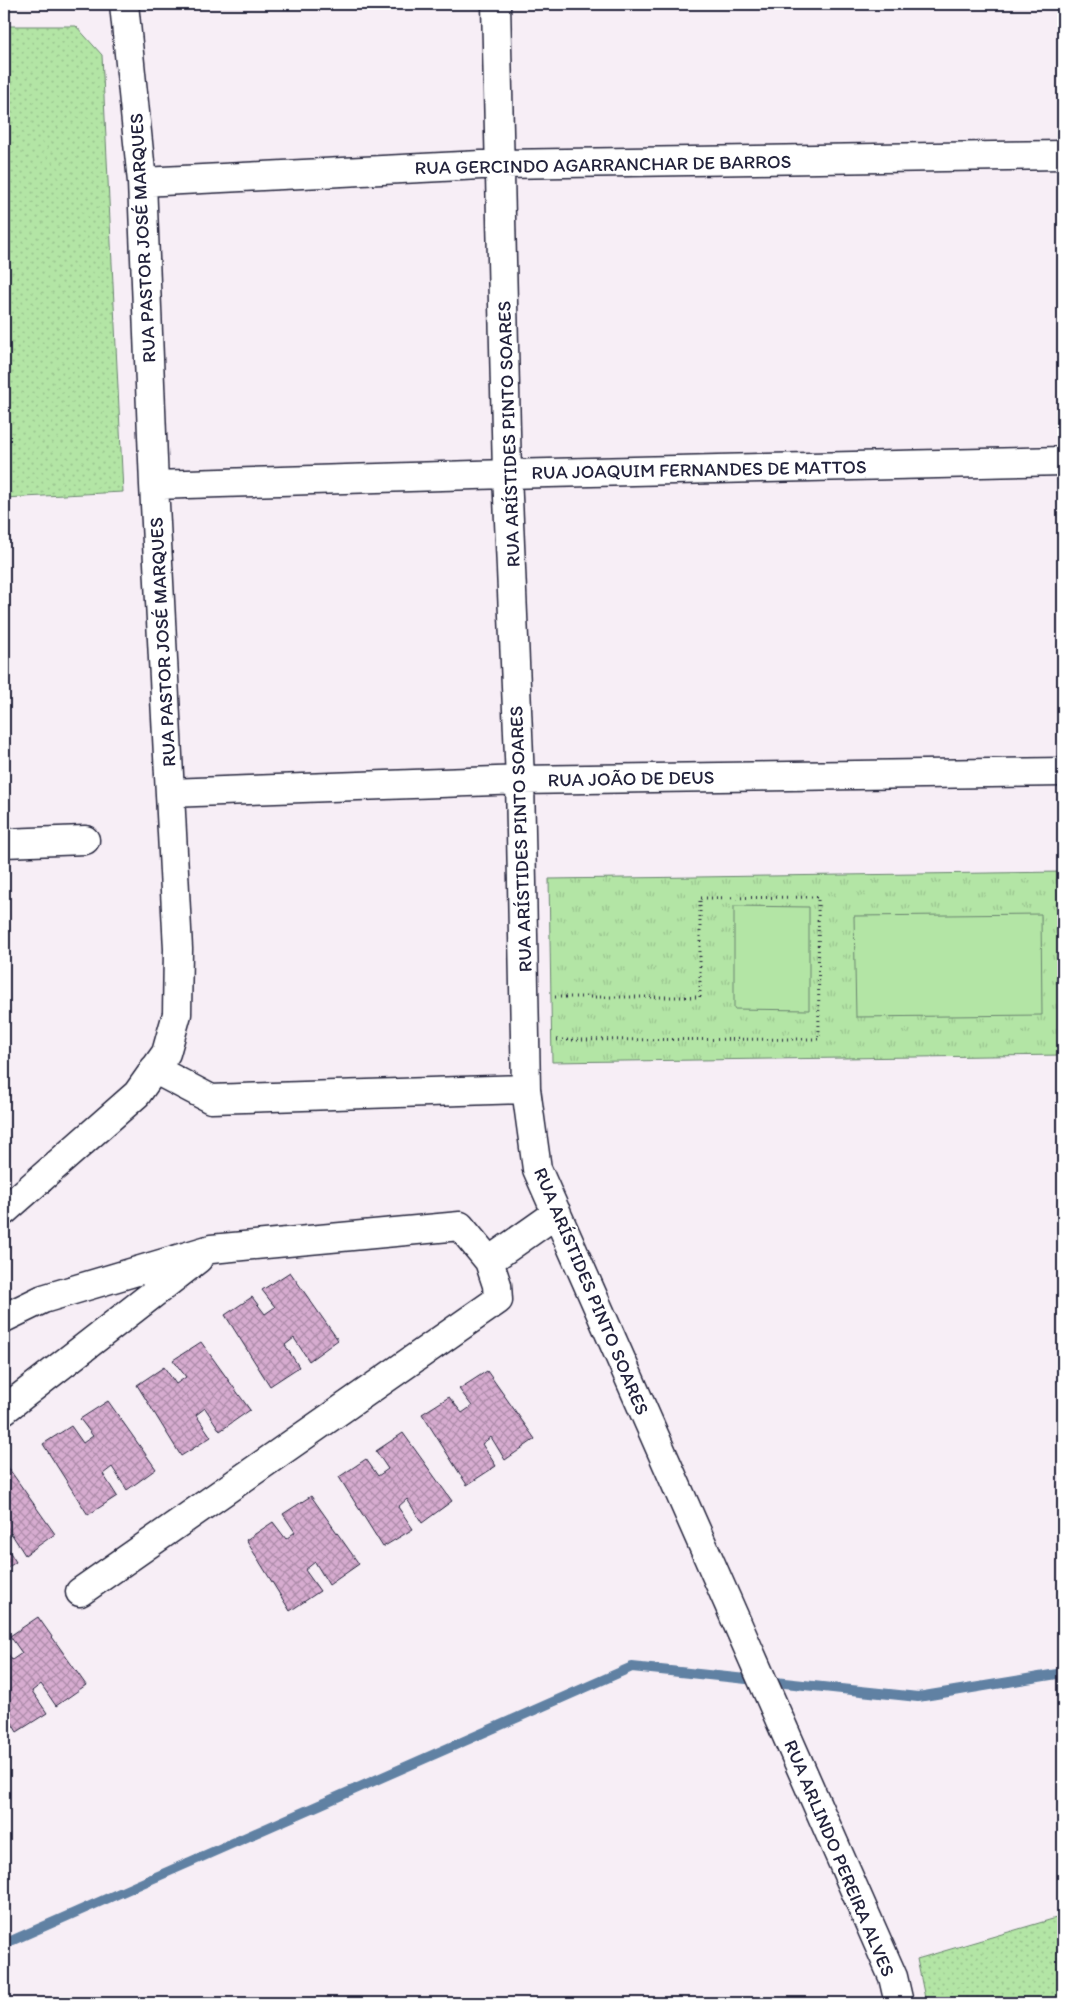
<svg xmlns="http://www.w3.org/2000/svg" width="1067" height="2007" viewBox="0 0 1067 2007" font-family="Itim,sans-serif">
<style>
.grass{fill:url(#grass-dots);stroke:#6a8470}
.park{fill:url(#park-tufts);stroke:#6a8470}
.pitch{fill:#b3e5a5;stroke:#6a8470}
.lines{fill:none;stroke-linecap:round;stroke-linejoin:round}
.stream{stroke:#6181a3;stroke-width:10}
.building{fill:url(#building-cross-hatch);stroke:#22223b}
.minor-casing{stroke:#22223b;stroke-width:31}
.path{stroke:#22223b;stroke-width:3;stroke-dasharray:1 4;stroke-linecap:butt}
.minor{stroke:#fff;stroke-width:28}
.labels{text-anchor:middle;stroke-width:4;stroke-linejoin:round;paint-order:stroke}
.street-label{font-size:19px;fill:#22223b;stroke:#fff}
</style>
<defs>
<pattern id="grass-dots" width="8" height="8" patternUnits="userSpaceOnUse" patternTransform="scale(1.25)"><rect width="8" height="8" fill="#b3e5a5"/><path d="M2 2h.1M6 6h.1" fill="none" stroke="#9ac48f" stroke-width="1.8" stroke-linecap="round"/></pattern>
<pattern id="park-tufts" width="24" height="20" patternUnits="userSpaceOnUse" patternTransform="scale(1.25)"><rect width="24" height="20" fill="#b3e5a5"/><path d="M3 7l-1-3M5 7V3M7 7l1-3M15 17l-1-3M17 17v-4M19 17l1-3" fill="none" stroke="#9ac48f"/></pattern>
<pattern id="building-cross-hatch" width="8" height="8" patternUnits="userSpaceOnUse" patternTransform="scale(1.25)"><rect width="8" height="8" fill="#d7acd0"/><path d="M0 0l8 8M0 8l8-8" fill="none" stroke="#ae8caa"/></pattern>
</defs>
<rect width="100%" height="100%" fill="#f7eef6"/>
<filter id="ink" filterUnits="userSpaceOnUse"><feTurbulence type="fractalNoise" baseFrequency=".02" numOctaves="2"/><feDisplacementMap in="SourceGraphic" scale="10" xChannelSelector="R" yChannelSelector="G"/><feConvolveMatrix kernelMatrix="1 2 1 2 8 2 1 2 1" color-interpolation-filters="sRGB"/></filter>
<g filter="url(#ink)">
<path class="grass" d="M4 26H76L102 55 123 492 4 498Z
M1063 1916V2003H926L917 1959Z"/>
<path class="park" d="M1063 872V1055L552 1062 549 879Z"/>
<path class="pitch" d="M734 906 809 907V1010L734 1009Z
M1041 914 1042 1015 856 1017 854 916Z"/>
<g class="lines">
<path class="stream" d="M4 1944 632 1667 918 1697 1063 1673"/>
</g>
<path class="building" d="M290 1272 338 1340 309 1361 294 1338 285 1345 299 1367 270 1386 225 1315 252 1297 265 1314 275 1307 262 1290Z
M201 1342 250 1410 220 1431 205 1408 196 1415 211 1437 181 1456 137 1385 164 1367 176 1384 186 1377 173 1360Z
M487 1371 535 1439 505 1460 491 1437 482 1444 496 1466 467 1485 422 1414 449 1397 462 1413 472 1406 459 1389Z
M108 1401 156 1469 127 1490 112 1467 103 1474 117 1496 88 1515 43 1444 71 1426 83 1443 93 1436 80 1419Z
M403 1433 452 1501 422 1523 407 1499 398 1507 413 1529 383 1547 339 1477 366 1459 378 1476 388 1469 376 1451Z
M7 1466 55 1534 25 1555 11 1533 4 1538V1468Z
M311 1496 359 1564 329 1585 315 1562 305 1570 320 1591 290 1611 246 1540 273 1522 286 1539 295 1532 283 1514Z
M4 1543 16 1562 4 1570Z
M38 1617 86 1685 56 1706 41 1684 32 1691 47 1713 17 1732 4 1710V1648L12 1660 22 1653 10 1636Z"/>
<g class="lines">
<defs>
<path id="minor" d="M496 4 507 474 520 780 526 1089 537 1169 893 1977 899 2003
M142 182 501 164 1063 155
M154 485 507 474 1063 461
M170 793 520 780 1063 772
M4 843 85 840
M154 1069 211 1099 526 1089
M4 1211 137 1094 166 1053 177 1014 178 949 154 485 142 182 124 4
M4 1318 43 1299 211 1249 460 1226 489 1261 557 1213
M4 1410 198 1259
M80 1592 498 1300 497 1285 489 1261"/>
</defs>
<use href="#minor" class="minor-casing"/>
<path class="path" d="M555 997H700V898L818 897 819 1039 557 1040"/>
<use href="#minor" class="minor"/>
</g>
</g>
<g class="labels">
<g class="street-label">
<text transform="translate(603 164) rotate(-1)" y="7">RUA GERCINDO AGARRANCHAR DE BARROS</text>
<text transform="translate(142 238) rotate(-93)" y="7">RUA PASTOR JOSÉ MARQUES</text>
<text transform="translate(508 434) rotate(-92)" y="7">RUA ARÍSTIDES PINTO SOARES</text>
<text transform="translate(699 469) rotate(-1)" y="7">RUA JOAQUIM FERNANDES DE MATTOS</text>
<text transform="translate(162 642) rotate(-93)" y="7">RUA PASTOR JOSÉ MARQUES</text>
<text transform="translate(631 778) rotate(-1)" y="7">RUA JOÃO DE DEUS</text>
<text transform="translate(520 839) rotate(-92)" y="7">RUA ARÍSTIDES PINTO SOARES</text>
<text transform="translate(592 1291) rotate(67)" y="7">RUA ARÍSTIDES PINTO SOARES</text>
<text transform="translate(840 1858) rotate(67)" y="7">RUA ARLINDO PEREIRA ALVES</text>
</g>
</g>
<rect width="1067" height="2007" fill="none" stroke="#fff" stroke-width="20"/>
<rect x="10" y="10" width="1047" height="1987" fill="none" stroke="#22223b" stroke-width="2" filter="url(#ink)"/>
</svg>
